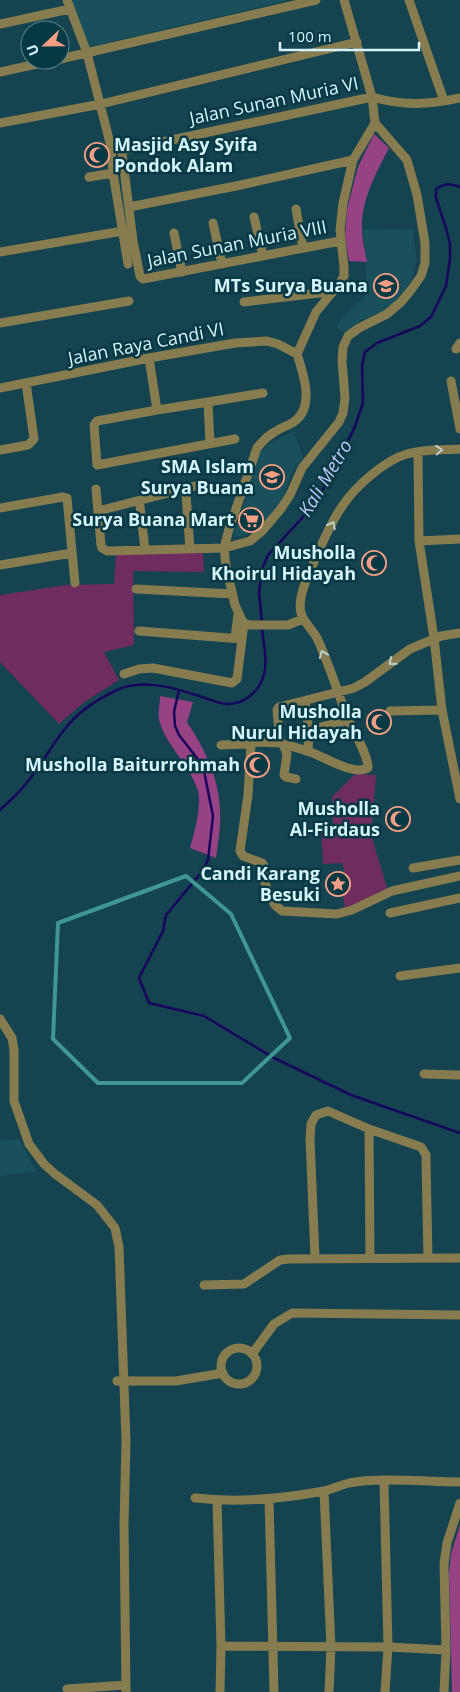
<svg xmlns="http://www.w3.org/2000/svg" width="460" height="1692" viewBox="0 0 460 1692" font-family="'Open Sans',sans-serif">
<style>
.built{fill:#1a4f5c}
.green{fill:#6e2d5e}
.forest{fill:#974282}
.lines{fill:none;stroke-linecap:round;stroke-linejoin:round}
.stream{stroke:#18055e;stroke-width:2.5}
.street{stroke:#867c50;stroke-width:9}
.street-bridge{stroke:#867c50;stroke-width:9}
.oneway{stroke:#bdd0ca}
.marked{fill:none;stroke:#409692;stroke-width:4;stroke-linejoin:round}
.labels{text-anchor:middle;stroke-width:5;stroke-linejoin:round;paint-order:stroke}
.street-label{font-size:18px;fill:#d4f4fe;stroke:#073944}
.poi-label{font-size:18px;font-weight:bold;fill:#d4f4fe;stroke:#073944;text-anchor:end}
.water-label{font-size:19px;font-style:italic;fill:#bec6f6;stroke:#073944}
</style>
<rect width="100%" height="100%" fill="#15434f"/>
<path class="built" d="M70 0H290L88 47Z
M362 229 413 230 417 260 411 281 396 301 384 311 359 321 345 334 336 327 342 318 363 298 365 292 367 262Z
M294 431 303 458 293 470 285 492 275 509 263 523 252 532 242 536 233 537 260 453 268 445Z
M19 1139 36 1172 0 1176V1141Z"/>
<path class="green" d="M203 552 204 572 133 571 134 645 104 652 119 680 83 703 59 724 0 662V595L67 585 114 584 116 554Z
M355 774 376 775 371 835 388 891 345 909 342 892 349 890 342 863 323 864 321 827 333 825 332 797Z"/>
<path class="forest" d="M374 134 389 148C376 173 361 200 362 230 362 240 365 251 367 262L349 261 345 234 347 209 358 167Z
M160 696 193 702 187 722C205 749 219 778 220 811 221 826 218 843 216 858L190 848C194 834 202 805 198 791 190 765 168 748 160 723 157 715 160 704 160 696Z
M460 1525V1692H452L449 1574 451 1554Z"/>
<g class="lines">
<path class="stream" d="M262 623 259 592 262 569 268 555 303 517 321 493 354 429 363 403 362 366 365 352 377 343 420 326 431 317 446 286 450 259V244L446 228 436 198V189C445 183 450 183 460 187
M179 690 174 712 175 726 179 735 203 766 213 816 208 860 200 874 166 915 163 931 139 978 149 1003 204 1016 274 1058 351 1095 460 1133
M0 810C8 802 17 795 24 786 39 769 50 748 64 730 76 714 96 700 115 691 139 678 172 687 196 695 206 698 216 703 226 704 244 705 260 691 264 674 268 659 263 643 262 628"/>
<path class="street" d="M67 0 87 53 111 147 113 173 128 264
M409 0 444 101
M0 24 70 9
M60 59 316 0
M0 72 55 60
M0 123 101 104 357 42
M89 177 113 173
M129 207 236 186 353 160
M296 209 303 248
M254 217 263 256
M213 223 222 264
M174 233 182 272
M340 241 143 279 140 276 133 241 122 153 125 150 372 97C404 106 428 105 460 98
M0 252 123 231
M244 302 319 293H332
M0 323 129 301
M456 349 460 343
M297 354 316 312 340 283 344 276V267L340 230 343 203 353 160 375 123 372 97 344 0
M297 354C303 373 315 406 295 421 290 425 283 427 278 430 269 434 263 441 257 448L229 529 224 548 226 566 235 605 241 618 244 623 249 625H288L303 619
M149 358 157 410 97 421 94 425 97 465 235 439
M451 381 460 429
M0 388 149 358 235 343 267 341 278 344 297 354
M208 402 263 393
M157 410 208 402 210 444
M460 449C443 450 423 449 407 454 385 460 356 486 343 505 331 522 322 543 314 562 308 577 297 597 301 613 304 623 312 629 317 638 329 664 338 693 348 719 354 733 368 754 368 768 353 776 325 757 310 752 300 748 290 746 280 743L277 710 279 707 354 688 365 682 410 649 441 636 460 633
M0 450 28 445 34 439 26 383
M418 452 419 541 434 638 442 710 460 799
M96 489 101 545 102 548 107 551 224 548 250 541 262 531 280 510 290 495 302 468 339 422 343 413 345 398 342 361 343 347 348 336 359 328 387 314 401 302 411 290 421 276 425 263V243L417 195 407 160 375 123
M186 494 190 549
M140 506 145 550
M0 508 63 497 67 498 75 583
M98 511 199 485
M419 541 460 539
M0 565 72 553
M136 589 232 594
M139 631 242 639
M235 638 238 614
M124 674 139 669 153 668 232 683 237 679 244 623
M305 701 309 730 308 751
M390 711 442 710
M309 730 349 720
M251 744 248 795 240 851 243 856 262 863 265 867V883L269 894 275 905 282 911 337 914 352 910 392 891 460 876
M283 744 287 754 284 775 286 777 296 779
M221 745 248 744 257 742 280 743
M413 868 460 860
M390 913 460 898
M400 976 460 968
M0 1019 12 1038 14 1050V1101L29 1144 44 1164 55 1174 97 1205 115 1228 119 1247 126 1441 124 1525 126 1692
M424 1074 460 1075
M369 1129 370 1258
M315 1258 310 1139 311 1124 316 1115 328 1111 369 1129 421 1147 426 1155V1161L428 1258
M204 1285 244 1284 280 1260 289 1259 460 1258
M221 1366a18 18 0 1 1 36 0a18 18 0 1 1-36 0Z
M252 1354 274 1324 292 1313 460 1315
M133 1381H176L223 1373
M384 1481 388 1647 385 1692
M324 1491 331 1647 329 1692
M195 1498C238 1503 281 1499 324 1491 332 1489 341 1485 349 1483 381 1477 427 1482 460 1482
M269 1499 274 1692
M217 1500 221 1646 220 1692
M221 1646 388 1647 446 1650
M67 1689 126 1685
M444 1692 446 1650 444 1564 447 1543 460 1503"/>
<path class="street-bridge" d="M117 1381H133"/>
</g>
<defs><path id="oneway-chevron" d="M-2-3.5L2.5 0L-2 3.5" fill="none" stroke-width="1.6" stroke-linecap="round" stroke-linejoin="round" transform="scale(1.25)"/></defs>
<g class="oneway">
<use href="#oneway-chevron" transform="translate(439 450) rotate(-4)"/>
<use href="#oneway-chevron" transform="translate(332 525) rotate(-62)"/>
<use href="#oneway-chevron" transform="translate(323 654) rotate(-112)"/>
<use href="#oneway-chevron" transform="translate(392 662) rotate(140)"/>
</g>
<path class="marked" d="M186 876 231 914 290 1038 242 1083H98L53 1039 58 923Z"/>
<defs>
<symbol id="mosque-ring" viewBox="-11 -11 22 22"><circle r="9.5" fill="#073944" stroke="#f39f85" stroke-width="1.5"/><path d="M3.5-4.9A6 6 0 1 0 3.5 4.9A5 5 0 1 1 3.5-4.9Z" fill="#f39f85"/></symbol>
<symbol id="school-ring" viewBox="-11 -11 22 22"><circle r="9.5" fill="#073944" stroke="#f39f85" stroke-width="1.5"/><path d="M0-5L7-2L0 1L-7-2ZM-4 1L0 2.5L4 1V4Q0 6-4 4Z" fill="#f39f85"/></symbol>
<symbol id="supermarket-ring" viewBox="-11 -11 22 22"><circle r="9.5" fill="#073944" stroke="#f39f85" stroke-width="1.5"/><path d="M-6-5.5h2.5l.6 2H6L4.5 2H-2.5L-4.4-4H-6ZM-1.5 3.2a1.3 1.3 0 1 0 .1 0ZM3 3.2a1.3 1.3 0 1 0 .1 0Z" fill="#f39f85"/></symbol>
<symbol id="sight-ring" viewBox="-11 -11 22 22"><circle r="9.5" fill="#073944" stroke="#f39f85" stroke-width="1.5"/><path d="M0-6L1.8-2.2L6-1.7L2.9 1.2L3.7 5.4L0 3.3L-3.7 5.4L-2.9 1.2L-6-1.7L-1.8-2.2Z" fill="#f39f85"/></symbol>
</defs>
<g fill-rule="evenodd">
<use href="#mosque-ring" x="83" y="141" width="28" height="28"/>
<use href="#school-ring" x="372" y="272" width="28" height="28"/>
<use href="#school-ring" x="258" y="463" width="28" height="28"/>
<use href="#supermarket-ring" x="237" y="506" width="28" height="28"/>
<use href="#mosque-ring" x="360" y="549" width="28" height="28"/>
<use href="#mosque-ring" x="365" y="708" width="28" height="28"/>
<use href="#mosque-ring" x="243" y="751" width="28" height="28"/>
<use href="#mosque-ring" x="384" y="805" width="28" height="28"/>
<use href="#sight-ring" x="324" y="870" width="28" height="28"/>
</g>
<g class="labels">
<g class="street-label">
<text transform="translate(274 101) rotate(-12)" y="6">Jalan Sunan Muria VI</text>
<text transform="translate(237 244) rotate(-11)" y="6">Jalan Sunan Muria VIII</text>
<text transform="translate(146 344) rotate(-11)" y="6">Jalan Raya Candi VI</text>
</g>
<g class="poi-label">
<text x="114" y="151" text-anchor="start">Masjid Asy Syifa<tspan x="114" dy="21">Pondok Alam</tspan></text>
<text x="368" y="292">MTs Surya Buana</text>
<text x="254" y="473">SMA Islam<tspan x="254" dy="21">Surya Buana</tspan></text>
<text x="234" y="526">Surya Buana Mart</text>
<text x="356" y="559">Musholla<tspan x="356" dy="21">Khoirul Hidayah</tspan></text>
<text x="362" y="718">Musholla<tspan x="362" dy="21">Nurul Hidayah</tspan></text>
<text x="240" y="771">Musholla Baiturrohmah</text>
<text x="380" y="815">Musholla<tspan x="380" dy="21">Al-Firdaus</tspan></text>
<text x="320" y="880">Candi Karang<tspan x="320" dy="21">Besuki</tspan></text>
</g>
<g class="water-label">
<text transform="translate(325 478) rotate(-59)" y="7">Kali Metro</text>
</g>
</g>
<g transform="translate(45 45) rotate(248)"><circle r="24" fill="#073944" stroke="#59848e"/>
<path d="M0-4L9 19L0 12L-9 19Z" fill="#f39f85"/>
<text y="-8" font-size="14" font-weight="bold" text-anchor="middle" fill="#d4f4fe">U</text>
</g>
<path d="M280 42v8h139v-8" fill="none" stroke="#d4f4fe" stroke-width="2.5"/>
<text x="288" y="42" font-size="15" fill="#d4f4fe" stroke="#073944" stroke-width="4" paint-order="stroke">100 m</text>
</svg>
